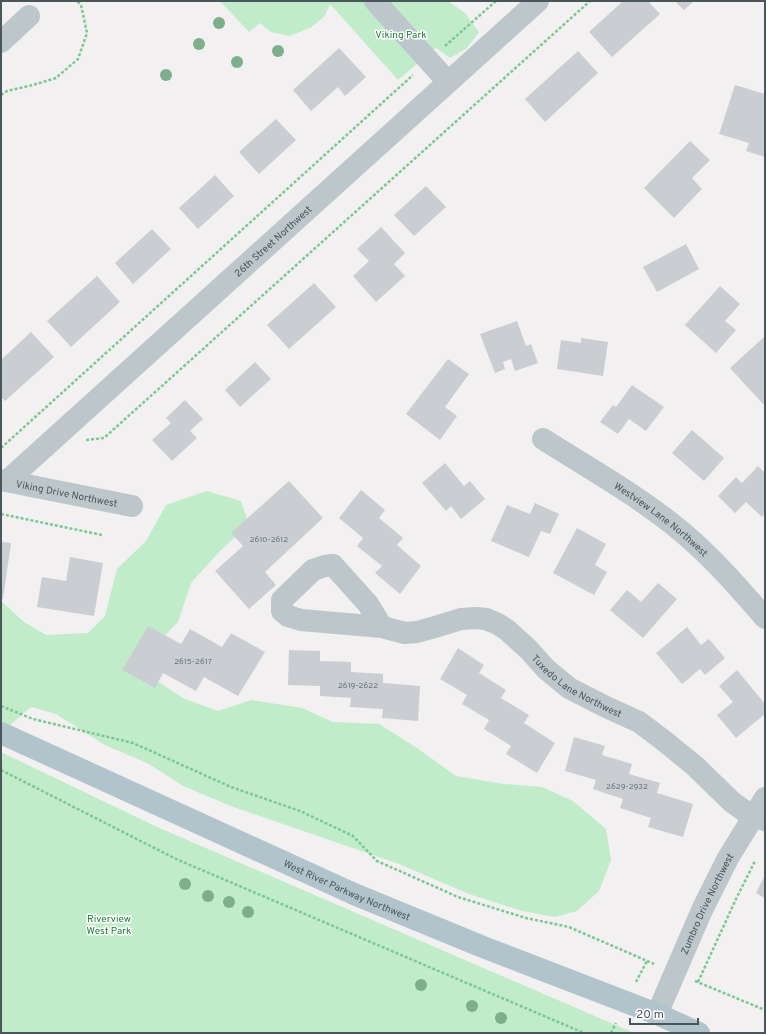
<svg xmlns="http://www.w3.org/2000/svg" width="766" height="1034" viewBox="0 0 766 1034" font-family="Overpass,sans-serif">
<style>
.green{fill:#c1ecca}
.building{fill:#caced2}
.lines{fill:none;stroke-linecap:round;stroke-linejoin:round}
.path{stroke:#7bc894;stroke-width:2.5;stroke-dasharray:3 2;stroke-linecap:butt}
.minor{stroke:#bcc6cb;stroke-width:22}
.major{stroke:#b1c4cc;stroke-width:22}
.tree{fill:#7daf8c}
.labels{text-anchor:middle;stroke-width:3;stroke-linejoin:round;paint-order:stroke}
.number-label{font-size:8px;fill:#69747a}
.park-label{font-size:10px;fill:#1e793a;stroke:#fff}
.street-label{font-size:10px;fill:#49565c;stroke:#fff}
</style>
<rect width="100%" height="100%" fill="#f2f0f0"/>
<path class="green" d="M220 1H448L465 13 479 32 466 49 450 58 436 48 398 80 330 4 324 17 310 28 289 36 271 32 260 23 249 32Z
M207 491 241 501 249 524 219 552 191 583 178 622 144 657 145 673 183 698 218 711 251 700 302 708 333 722 379 724 417 748 456 776 504 784 542 787 573 801 606 829 611 860 599 891 577 911 555 917 522 911 469 894 399 864 228 805 183 786 149 764 105 745 56 714 31 707 1 733V601L24 622 46 635 88 633 105 616 117 569 146 541 166 505Z
M1 752 155 826 634 1033H1Z"/>
<path class="building" d="M623 1H648L660 14 612 57 589 32Z
M675 1H694L684 10Z
M339 48 366 77 345 96 338 87 311 111 293 90Z
M578 51 598 73 545 122 525 99Z
M735 85 765 94V157L746 151 749 143 719 134Z
M276 119 296 140 259 174 239 152Z
M690 141 710 160 692 178 702 189 674 218 644 188Z
M215 175 234 196 198 229 179 208Z
M426 186 446 207 414 236 394 215Z
M381 227 405 253 394 264 405 276 376 302 353 276 369 261 357 249Z
M152 229 171 249 133 284 115 263Z
M686 244 699 269 657 292 643 267Z
M97 276 120 302 71 347 47 321Z
M314 283 336 307 289 349 267 325Z
M720 286 740 304 725 321 736 330 716 353 685 325Z
M517 321 526 346 531 344 538 363 515 371 511 359 503 362 505 369 495 373 480 334Z
M31 332 54 357 5 401 1 397V360Z
M765 336V402L763 404 730 368Z
M581 338 608 342 603 376 557 369 561 340 581 343Z
M448 359 469 374 445 407 457 416 440 440 406 414Z
M255 362 271 379 240 407 225 390Z
M632 385 664 407 646 431 629 419 618 434 600 422 613 405 616 407Z
M185 400 203 419 190 431 197 438 172 461 152 440 171 423 166 418Z
M692 430 724 458 704 481 672 453Z
M445 463 464 486 470 481 485 499 461 519 451 506 446 511 422 483Z
M758 466 765 473V513L762 517 746 502 735 513 718 496 736 477 742 483Z
M289 481 323 518 265 572 276 585 249 609 215 571 243 546 231 533Z
M361 490 385 510 379 518 403 538 397 545 421 566 400 594 375 573 382 566 357 546 363 538 339 518Z
M535 503 559 514 550 534 541 531 529 557 491 541 507 505 530 514Z
M577 528 606 544 595 565 607 572 594 595 553 573Z
M1 542 11 543 3 599H1Z
M70 557 103 563 94 616 37 607 42 577 66 581Z
M658 583 677 599 643 638 610 610 627 590 641 602Z
M148 626 181 644 190 629 222 647 231 633 265 652 238 696 204 677 196 691 163 673 155 688 122 670Z
M687 627 701 645 709 639 725 658 705 675 700 669 682 684 656 653Z
M458 648 484 665 479 673 506 690 501 698 529 715 524 723 555 743 537 773 506 754 511 746 484 729 489 720 462 704 467 695 440 679Z
M289 650 320 651V661L351 662V672L383 674V683L420 686 418 721 382 718 383 709 350 707 351 698 320 696V686L288 685Z
M737 670 765 704V714L736 738 717 715 733 702 719 686Z
M574 737 605 746 602 755 632 764 629 774 660 783 657 793 693 804 683 837 648 827 651 818 620 808 623 799 593 789 596 780 565 771Z
M765 875V898L756 893Z"/>
<g class="lines">
<path class="path" d="M445 46 496 1
M1 95 7 91 33 85 56 78 78 59 87 33 81 5 77 1
M86 440 104 438 590 1
M1 448 413 75
M1 514 102 535
M1 706 33 719 133 743 231 787 300 811 353 836 377 861 458 897 526 918 569 927 654 964
M1 770 176 859 584 1033
M695 981 765 1010
M636 982 647 961
M698 982 736 899 755 861
M611 1033 616 1023"/>
<g class="minor">
<path d="M375 1 448 82"/>
<path d="M1 42 29 16"/>
<path id="s1" d="M543 439C590 469 639 496 682 532 713 558 739 588 765 618"/>
<path id="s2" d="M1 480 132 506"/>
<path id="s3" d="M7 481 538 1"/>
<path id="s4" d="M382 627 368 604 333 565 325 566 313 570 282 600V611L288 616 301 620 382 627 405 633 417 632 435 627 461 619 476 618 486 619 498 624 507 630 528 649 546 669 569 688 604 706 639 722 663 740 695 766 732 802 753 817 765 820"/>
<path id="s5" d="M657 1014 702 910 728 858 765 798"/>
</g>
<path class="major" id="s6" d="M1 733 354 894 483 947 657 1014 699 1033"/>
</g>
<g class="tree">
<circle cx="219" cy="23" r="6"/>
<circle cx="199" cy="44" r="6"/>
<circle cx="278" cy="51" r="6"/>
<circle cx="237" cy="62" r="6"/>
<circle cx="166" cy="75" r="6"/>
<circle cx="185" cy="884" r="6"/>
<circle cx="208" cy="896" r="6"/>
<circle cx="229" cy="902" r="6"/>
<circle cx="248" cy="912" r="6"/>
<circle cx="421" cy="985" r="6"/>
<circle cx="472" cy="1006" r="6"/>
<circle cx="501" cy="1018" r="6"/>
</g>
<g class="labels">
<g class="number-label">
<text x="269" y="542">2610-2612</text>
<text x="193" y="664">2615-2617</text>
<text x="358" y="688">2619-2622</text>
<text x="627" y="789">2629-2932</text>
</g>
<g class="park-label">
<text x="401" y="38">Viking Park</text>
<text x="109" y="922">Riverview<tspan x="109" dy="12">West Park</tspan></text>
</g>
<g class="street-label">
<text dy="4" stroke="none"><textPath href="#s3" startOffset="358">26th Street Northwest</textPath></text>
<text dy="4" stroke="none"><textPath href="#s2" startOffset="67">Viking Drive Northwest</textPath></text>
<text dy="4" stroke="none"><textPath href="#s1" startOffset="143">Westview Lane Northwest</textPath></text>
<text dy="4" stroke="none"><textPath href="#s4" startOffset="478">Tuxedo Lane Northwest</textPath></text>
<text dy="4" stroke="none"><textPath href="#s6" startOffset="380">West River Parkway Northwest</textPath></text>
<text dy="4" stroke="none"><textPath href="#s5" startOffset="121">Zumbro Drive Northwest</textPath></text>
</g>
</g>
<rect width="766" height="1034" fill="none" stroke="#49565c" stroke-width="4"/>
<path d="M630 1018v6h68v-6" fill="none" stroke="#49565c" stroke-width="2"/>
<text x="636" y="1018" font-size="12" fill="#49565c" stroke="#ffffff" stroke-width="3" paint-order="stroke">20 m</text>
</svg>
